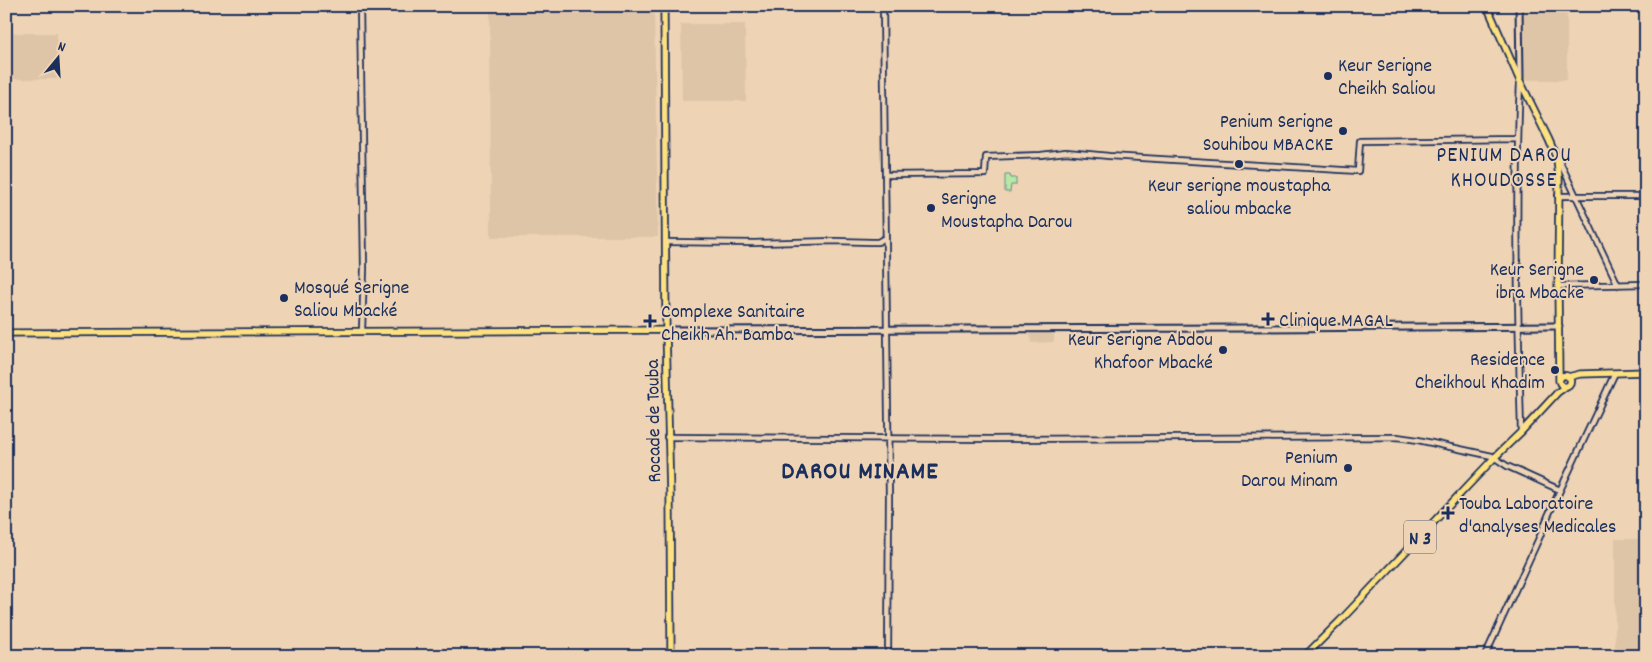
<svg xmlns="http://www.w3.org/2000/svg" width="1652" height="662" viewBox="0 0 1652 662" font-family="Dekko,sans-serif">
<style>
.built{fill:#dec5a8}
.green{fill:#b7e8a8;stroke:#698c83}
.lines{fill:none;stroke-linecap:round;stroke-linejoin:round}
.tertiary-casing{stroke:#1b2f5e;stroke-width:8}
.secondary-casing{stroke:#1b2f5e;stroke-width:9}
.primary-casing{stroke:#1b2f5e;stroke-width:9}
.tertiary{stroke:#eed4b5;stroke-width:4.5}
.secondary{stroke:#eed4b5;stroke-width:5}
.primary{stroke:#fde080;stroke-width:5.5}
.poi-dot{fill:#1b2f5e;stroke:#eed4b5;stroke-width:2}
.labels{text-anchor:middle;stroke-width:4;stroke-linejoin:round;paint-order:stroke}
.shield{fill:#eed4b5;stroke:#5a6078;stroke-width:1}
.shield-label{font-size:19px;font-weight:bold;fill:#1b2f5e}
.poi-label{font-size:20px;fill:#1b2f5e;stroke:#eed4b5;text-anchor:start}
.street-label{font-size:20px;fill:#1b2f5e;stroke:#eed4b5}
.quarter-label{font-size:22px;letter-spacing:1px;fill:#1b2f5e;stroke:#eed4b5}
.district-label{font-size:25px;font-weight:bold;letter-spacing:1px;fill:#1b2f5e;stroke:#eed4b5}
</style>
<rect width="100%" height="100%" fill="#eed4b5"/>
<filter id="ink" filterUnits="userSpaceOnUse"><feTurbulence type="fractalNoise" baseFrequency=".02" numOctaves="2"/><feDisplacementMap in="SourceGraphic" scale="10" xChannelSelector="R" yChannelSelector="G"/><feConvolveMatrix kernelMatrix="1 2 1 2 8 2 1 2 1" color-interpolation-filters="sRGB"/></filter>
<g filter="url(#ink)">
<path class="built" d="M490 6H654L658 237H491Z
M1520 11 1567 12V80H1520Z
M681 24H745L746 101H682Z
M6 33H57V79H6Z
M1049 332 1054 335V342L1031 343 1030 333Z
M1615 539H1646V656H1615Z"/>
<path class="green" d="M1005 175H1010L1011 178H1016V185H1011L1010 192H1005Z"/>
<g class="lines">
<defs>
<path id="tertiary" d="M360 6 364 268 362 331
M883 6 889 497 888 656
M1520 81C1515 198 1518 315 1521 432
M1558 158 1618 285
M885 175 985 174 986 157 1041 155 1066 152 1109 156 1358 171 1360 141 1517 139
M1558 196H1646
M666 242 754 243 835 241 871 242H878L885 238
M1558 286 1646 284
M667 437 991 439 1397 437 1418 440 1492 456 1507 466 1560 490
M1485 656 1540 536 1548 516 1615 373"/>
<path id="secondary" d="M1519 6 1520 78
M666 330 1247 328 1559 326"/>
<path id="primary" d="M664 6 666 330 670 496 671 656
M1487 6 1520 81 1549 140 1557 159 1559 178 1558 286 1559 381
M6 333 666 330
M1559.5 381a5.5 5.5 0 1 1 11 0a5.5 5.5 0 1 1-11 0Z
M1568 377 1580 374 1646 372
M1305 656 1341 620 1494 458 1521 432 1558 392 1565 387"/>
</defs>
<use href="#tertiary" class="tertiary-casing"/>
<use href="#secondary" class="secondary-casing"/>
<use href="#primary" class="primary-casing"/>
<use href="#tertiary" class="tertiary"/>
<use href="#secondary" class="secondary"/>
<use href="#primary" class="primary"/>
</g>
</g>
<g class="poi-dot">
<circle cx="1328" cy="76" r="5"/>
<circle cx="1343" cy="131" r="5"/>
<circle cx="1239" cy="164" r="5"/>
<circle cx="931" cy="208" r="5"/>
<circle cx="1594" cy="280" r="5"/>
<circle cx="284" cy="298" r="5"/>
<path d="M1265.5 311.5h5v5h5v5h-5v5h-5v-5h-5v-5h5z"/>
<path d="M647.5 313.5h5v5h5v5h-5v5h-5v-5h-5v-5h5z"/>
<circle cx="1223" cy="350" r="5"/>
<circle cx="1555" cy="370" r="5"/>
<circle cx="1348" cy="468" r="5"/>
<path d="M1445.5 505.5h5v5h5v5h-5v5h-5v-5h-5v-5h5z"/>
</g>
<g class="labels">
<rect class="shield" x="1404" y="520.5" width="32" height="33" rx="4"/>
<g class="shield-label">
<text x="1420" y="544">N 3</text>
</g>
<g class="poi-label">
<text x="1338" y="71">Keur Serigne<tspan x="1338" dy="23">Cheikh Saliou</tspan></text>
<text x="1333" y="127" text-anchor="end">Penium Serigne<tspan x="1333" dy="23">Souhibou MBACKE</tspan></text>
<text x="1239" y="191" text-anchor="middle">Keur serigne moustapha<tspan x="1239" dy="23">saliou mbacke</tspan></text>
<text x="941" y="204">Serigne<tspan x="941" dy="23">Moustapha Darou</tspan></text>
<text x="1584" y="275" text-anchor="end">Keur Serigne<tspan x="1584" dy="23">ibra Mbacke</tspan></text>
<text x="294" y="293">Mosqué Serigne<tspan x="294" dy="23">Saliou Mbacké</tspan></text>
<text x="661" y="317">Complexe Sanitaire<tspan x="661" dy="23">Cheikh Ah. Bamba</tspan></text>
<text x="1279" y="326">Clinique MAGAL</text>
<text x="1213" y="345" text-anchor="end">Keur Serigne Abdou<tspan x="1213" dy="23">Khafoor Mbacké</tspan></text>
<text x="1545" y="365" text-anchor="end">Residence<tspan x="1545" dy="23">Cheikhoul Khadim</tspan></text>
<text x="1338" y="463" text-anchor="end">Penium<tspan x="1338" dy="23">Darou Minam</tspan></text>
<text x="1459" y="509">Touba Laboratoire<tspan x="1459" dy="23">d'analyses Medicales</tspan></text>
</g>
<g class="street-label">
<text transform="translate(652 421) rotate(-91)" y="7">Rocade de Touba</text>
</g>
<g class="quarter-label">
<text x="1504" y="161">PENIUM DAROU<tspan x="1504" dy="25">KHOUDOSSE</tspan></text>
</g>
<g class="district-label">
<text x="860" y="478">DAROU MINAME</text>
</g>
</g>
<rect width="1652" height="662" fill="none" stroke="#eed4b5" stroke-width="25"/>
<rect x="12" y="12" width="1627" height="637" fill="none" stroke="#1b2f5e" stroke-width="2" filter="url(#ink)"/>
<g transform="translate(58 58) rotate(18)" stroke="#eed4b5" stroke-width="4" paint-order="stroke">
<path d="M0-4L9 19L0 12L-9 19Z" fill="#1b2f5e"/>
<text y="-8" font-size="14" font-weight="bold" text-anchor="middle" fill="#1b2f5e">N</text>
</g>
</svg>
